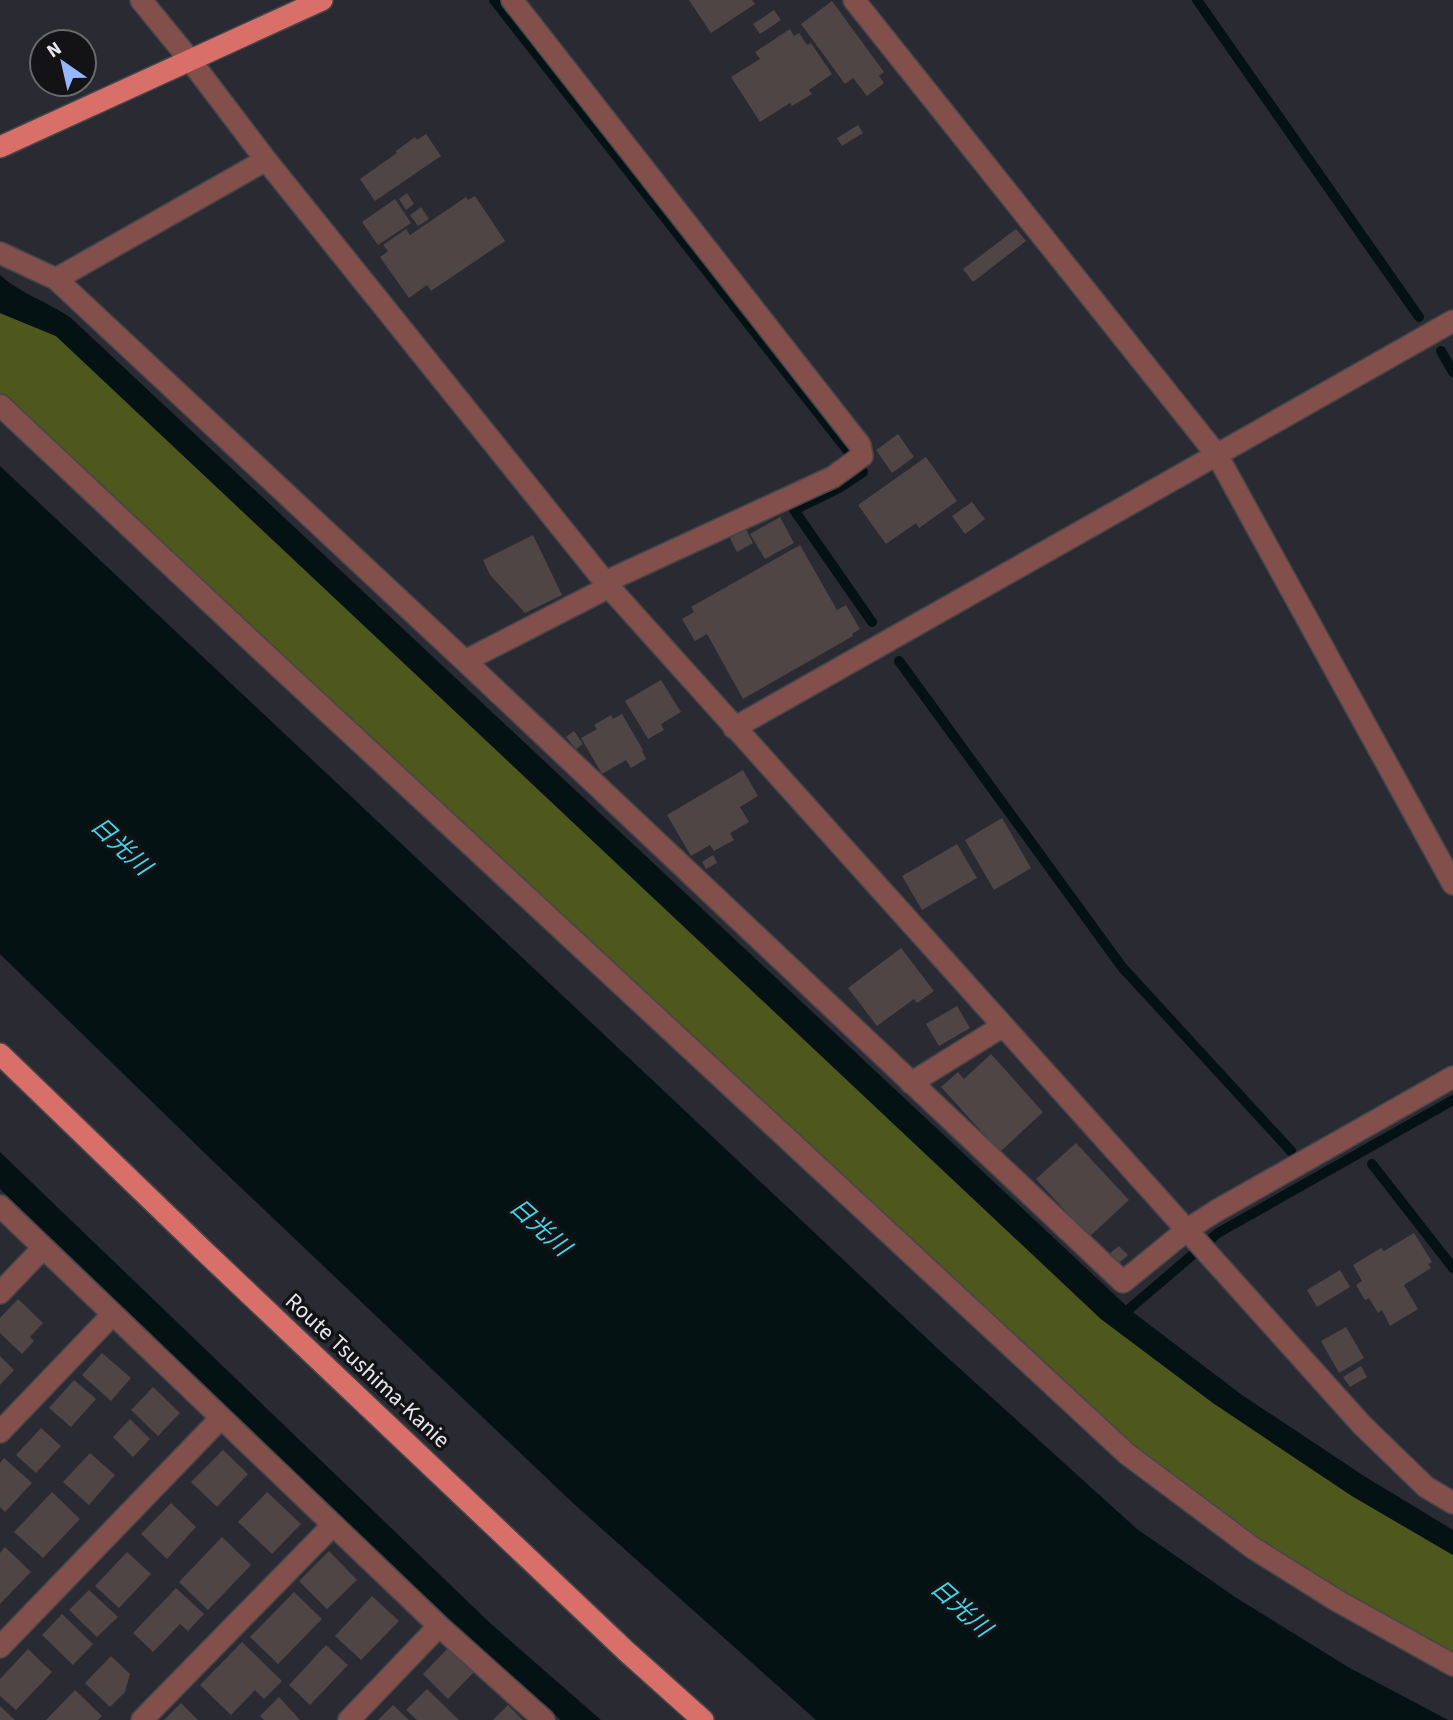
<svg xmlns="http://www.w3.org/2000/svg" width="1453" height="1720" viewBox="0 0 1453 1720" font-family="'Source Sans 3','Noto Sans JP',sans-serif">
<style>
.green{fill:#4e571c}
.water{fill:#051214}
.lines{fill:none;stroke-linecap:round;stroke-linejoin:round}
.stream{stroke:#051214;stroke-width:10}
.building{fill:#4f4545}
.minor-casing{stroke:#45454c;stroke-width:24}
.major-casing{stroke:#45454c;stroke-width:24}
.minor{stroke:#824f4b;stroke-width:21}
.major{stroke:#d87069;stroke-width:21}
.labels{text-anchor:middle;stroke-width:7;stroke-linejoin:round;paint-order:stroke}
.street-label{font-size:23px;fill:#e8e9ee;stroke:#131316}
.water-label{font-size:24px;font-style:italic;fill:#40d6eb;stroke:#131316}
</style>
<rect width="100%" height="100%" fill="#2a2a32"/>
<path class="green" d="M0 313 56 336 1101 1319 1213 1403 1352 1496 1453 1555V1657L1340 1595 1207 1506 1095 1416 271 650 0 393Z"/>
<path class="water" d="M0 275C21 294 48 302 71 318L1134 1313 1242 1395 1364 1476 1453 1530V1555L1352 1496 1213 1403 1101 1319 56 336 0 313Z
M0 466 937 1348 1137 1529 1235 1597 1348 1667 1448 1720H816L574 1504 215 1163 0 954Z
M0 1152 489 1622 601 1720H561L473 1644 0 1189Z"/>
<g class="lines">
<path class="stream" d="M494 0 851 455
M1197 0 1419 317
M1441 351 1453 372
M861 469 863 472 839 488 794 510 872 622
M899 661 1122 967 1291 1151
M1372 1164 1453 1268
M1121 1316 1218 1233 1453 1100"/>
</g>
<path class="building" d="M689 0H752L755 4 711 33Z
M832 1 884 72 879 76 884 83 867 96 853 78 845 84 801 24Z
M774 10 781 20 760 34 753 24Z
M790 29 794 36 799 33 807 45 811 43 832 74 809 90 812 94 792 106 790 103 760 122 731 77 760 59 755 52Z
M858 125 863 133 842 146 837 138Z
M426 134 441 156 375 201 360 179 397 153 396 151 415 137 417 140Z
M407 193 414 204 406 210 399 199Z
M475 196 505 241 431 291 427 285 409 298 380 257 388 251 383 245 406 229 410 235 466 197 468 200Z
M395 199 411 223 378 245 362 222Z
M421 207 429 219 418 226 410 215Z
M1016 229 1026 241 973 282 963 269Z
M898 434 914 457 892 473 876 450Z
M926 457 957 501 919 528 916 523 886 544 858 505Z
M972 502 985 519 965 534 952 516Z
M780 517 794 543 765 559 750 534Z
M746 529 753 543 737 552 730 538Z
M533 535 562 595 525 613 490 575 483 560Z
M800 545 837 610 846 605 860 629 852 634 853 636 743 699 707 634 695 641 682 619 694 612 691 607Z
M661 680 681 712 661 724 664 730 648 739 625 701Z
M622 714 643 750 642 751 646 759 631 768 626 760 602 774 581 738 597 729 594 725 611 715 613 719Z
M574 731 583 744 576 749 566 737Z
M743 770 758 796 740 807 749 822 730 833 734 840 714 851 710 845 691 856 667 815Z
M1002 818 1031 868 994 890 965 840Z
M957 844 977 878 922 910 902 876Z
M713 855 717 863 706 869 702 862Z
M901 948 934 991 917 1003 914 999 877 1026 848 988Z
M957 1006 970 1028 939 1046 926 1024Z
M991 1054 1043 1112 1000 1152 941 1087 958 1072 964 1079Z
M1076 1143 1129 1200 1089 1237 1036 1179Z
M1414 1233 1432 1262 1428 1264 1431 1268 1404 1285 1418 1309 1390 1326 1382 1310 1378 1313 1369 1298 1365 1300 1356 1285 1362 1281 1353 1265 1381 1248 1384 1251Z
M1119 1246 1128 1255 1118 1264 1109 1254Z
M1340 1270 1350 1287 1317 1307 1307 1290Z
M18 1299 43 1323 30 1337 34 1341 22 1354 0 1333V1318Z
M1346 1327 1364 1358 1339 1373 1321 1341Z
M102 1353 131 1378 111 1401 82 1375Z
M0 1356 14 1370 0 1385Z
M1361 1366 1367 1377 1350 1387 1343 1377Z
M74 1380 96 1399 71 1427 49 1408Z
M153 1387 180 1413 158 1436 131 1410Z
M130 1419 150 1439 133 1457 113 1437Z
M41 1428 61 1446 36 1473 16 1455Z
M223 1450 248 1474 217 1507 191 1482Z
M90 1453 115 1475 89 1505 63 1482Z
M4 1458 32 1483 5 1512 0 1507V1463Z
M52 1492 80 1519 43 1558 14 1532Z
M267 1492 301 1524 272 1554 238 1522Z
M171 1503 196 1527 167 1559 141 1534Z
M222 1537 251 1565 208 1610 179 1582Z
M5 1547 31 1572 0 1604V1553Z
M329 1551 357 1580 327 1609 299 1581Z
M127 1552 151 1574 119 1608 95 1586Z
M176 1588 204 1614 188 1631 180 1624 153 1652 133 1633Z
M89 1590 118 1617 97 1637 69 1610Z
M294 1592 322 1619 278 1664 250 1637Z
M372 1596 399 1621 361 1660 335 1636Z
M62 1614 93 1644 73 1665 42 1635Z
M242 1642 282 1681 264 1699 255 1690 231 1715 200 1685Z
M326 1645 348 1665 310 1705 289 1685Z
M448 1648 474 1672 448 1699 423 1674Z
M28 1649 52 1672 16 1710 0 1696V1679Z
M111 1656 130 1674 125 1692 110 1707 85 1683Z
M427 1689 459 1720H417L406 1710Z
M75 1690 102 1716 98 1720H46Z
M279 1697 300 1720H264L260 1716Z
M181 1703 198 1720H164Z
M393 1705 409 1720H378Z
M508 1705 523 1720H493Z
M0 1706 15 1720H0Z"/>
<g class="lines">
<defs>
<path id="minor" d="M141 0 190 60 266 160 609 587 1362 1425 1426 1487 1453 1503
M512 0 860 445 862 456 833 477 605 582
M854 0 1217 455 1453 884
M0 253 56 279 266 160
M56 279 465 661 1123 1282 1188 1229 1216 1211 1453 1077
M0 405 263 652 1127 1454 1253 1548 1336 1600 1453 1665
M465 661 609 587
M734 728 1453 321
M911 1083 1003 1026
M0 1206 439 1626 544 1720
M0 1293 43 1248
M0 1432 113 1314
M0 1647 221 1418
M142 1720 333 1525
M349 1720 439 1626"/>
<path id="major" d="M0 147 322 0
M0 1054 203 1250 626 1651 703 1720"/>
</defs>
<use href="#minor" class="minor-casing"/>
<use href="#major" class="major-casing"/>
<use href="#minor" class="minor"/>
<use href="#major" class="major"/>
</g>
<g class="labels">
<g class="street-label">
<text transform="translate(368 1370) rotate(43)" y="8">Route Tsushima-Kanie</text>
</g>
<g class="water-label">
<text transform="translate(121 846) rotate(43)" y="8">日光川</text>
<text transform="translate(540 1227) rotate(42)" y="8">日光川</text>
<text transform="translate(961 1608) rotate(42)" y="8">日光川</text>
</g>
</g>
<g transform="translate(63 63) rotate(326)"><circle r="33" fill="#131316" stroke="#68696c" stroke-width="2"/>
<path d="M0-5L12 26L0 18L-12 26Z" fill="#97b6fd"/>
<text y="-10" font-size="19" font-weight="bold" text-anchor="middle" fill="#e8e9ee">N</text>
</g>
</svg>
